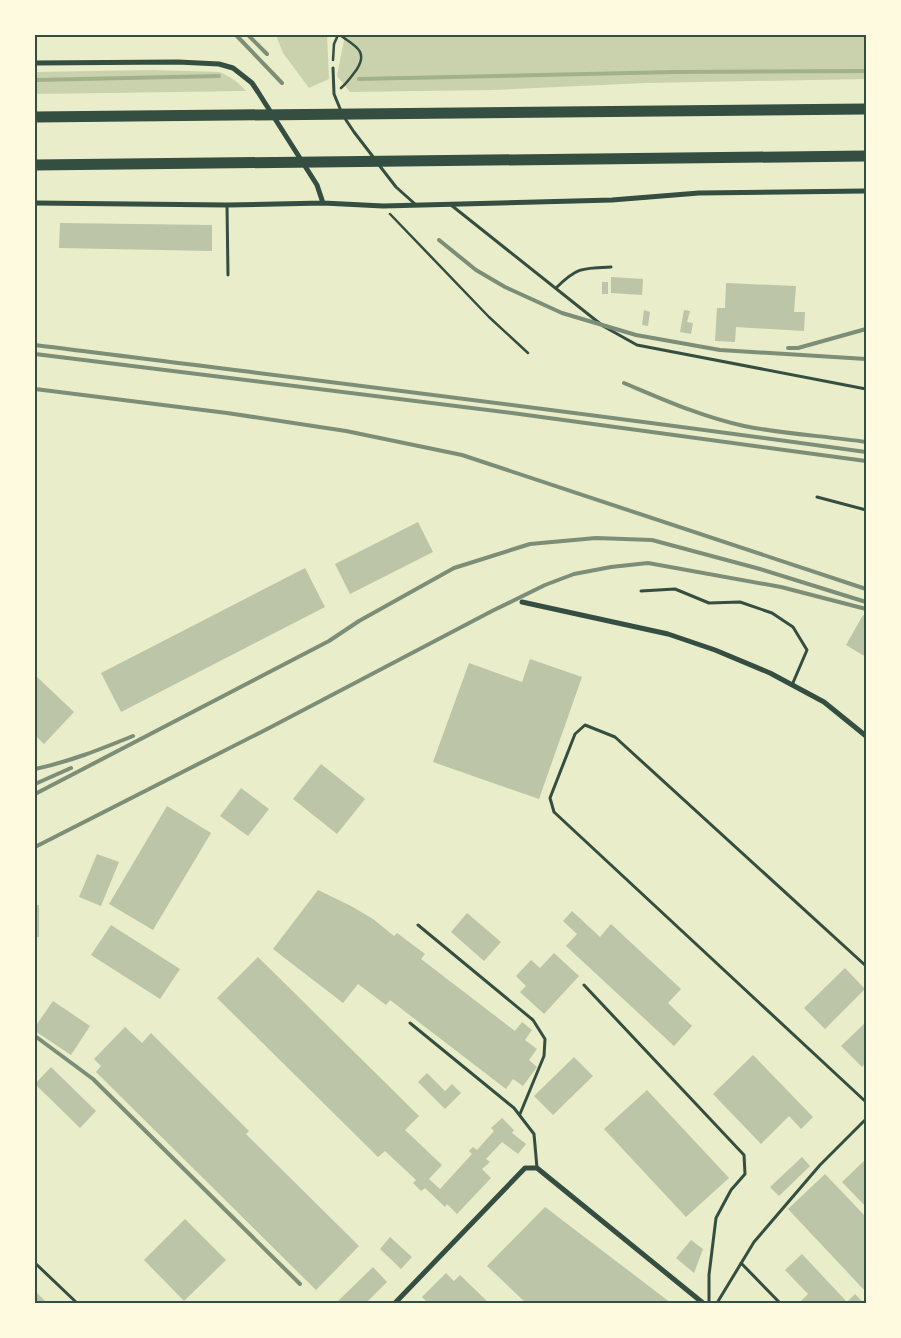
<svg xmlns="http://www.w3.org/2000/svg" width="901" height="1338" viewBox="0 0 901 1338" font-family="Helvetica,sans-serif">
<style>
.green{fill:#cad2ad}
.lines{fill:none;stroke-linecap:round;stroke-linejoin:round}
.stream{stroke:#a3b18a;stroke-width:4}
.building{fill:#bcc5a7}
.path{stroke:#344e41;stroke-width:2.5}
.service{stroke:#344e41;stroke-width:3}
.minor{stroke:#344e41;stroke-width:5}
.motorway{stroke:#344e41;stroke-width:11}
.rail{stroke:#7c8e77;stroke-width:4}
.neatline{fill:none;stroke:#344e41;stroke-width:2}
</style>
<rect width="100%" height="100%" fill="#e9edc9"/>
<path class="green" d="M276 35H327L329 79 309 88 283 53Z
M345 35H866V79L646 83 492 90 350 92 337 76Z
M152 70 219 72C230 76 238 82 246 91L35 94V72Z"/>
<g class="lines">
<path class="stream" d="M359 79 674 72 866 71
M35 80 219 76"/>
</g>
<path class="building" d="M60 223 212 225V251L59 248Z
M611 277 643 279 642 295 611 293Z
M602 282H608V294H602Z
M726 283 796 286 794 312H805L804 331 736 327 735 342 715 341 717 308H725Z
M644 310 650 312 648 326 642 325Z
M684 310 690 311 687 322 693 323 691 334 680 332Z
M418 522 433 552 350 594 335 564Z
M305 568 325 607 121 712 101 673Z
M863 615 866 617V657L846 645Z
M530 659 582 677 539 799 433 762 469 663 522 682Z
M35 675 74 712 44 744 35 735Z
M321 764 365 799 337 834 293 799Z
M241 788 269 809 248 836 220 816Z
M167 806 211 833 153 930 109 904Z
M97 854 119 862 101 906 79 897Z
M318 890 351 906 373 919 394 936 397 933 425 954 421 959 515 1031 522 1022 532 1030 525 1040 537 1049 529 1060 537 1067 523 1086 513 1079 506 1089 390 1000 386 1005 358 984 343 1003 273 949Z
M35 905H39V937H35Z
M572 911 600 937 611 924 681 989 668 1003 692 1026 674 1046 566 946 577 934 563 921Z
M467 913 501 942 484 961 451 932Z
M111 925 180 969 160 999 91 955Z
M554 953 579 976 544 1014 520 992 526 986 516 976 531 960 540 968Z
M258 957 419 1116 405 1130 442 1165 429 1179 440 1189 472 1154 469 1151 473 1147 477 1150 494 1131 491 1128 502 1118 514 1130 512 1133 526 1144 518 1154 502 1142 486 1159 490 1162 482 1169 491 1178 457 1214 447 1204 445 1207 425 1188 421 1191 413 1183 416 1180 385 1151 378 1157 217 998Z
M845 968 865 989 825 1029 804 1008Z
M53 1001 90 1026 71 1055 35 1031V1027Z
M866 1022V1063L862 1067 841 1046Z
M125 1027 142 1043 151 1033 249 1131 246 1134 359 1246 316 1290 96 1072 101 1066 94 1059Z
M753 1055 813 1117 801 1129 789 1116 761 1144 713 1094Z
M574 1057 593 1076 553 1115 534 1096Z
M51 1067 96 1111 80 1128 35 1084Z
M427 1073 445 1091 452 1084 461 1093 445 1109 418 1082Z
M647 1090 729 1178 686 1217 604 1129Z
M802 1157 810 1166 779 1196 770 1187Z
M866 1159V1207L842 1182Z
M825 1174 866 1217V1292L788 1209Z
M545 1207 671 1303H526L487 1266Z
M185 1219 226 1260 184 1301 144 1260Z
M390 1237 412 1257 401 1269 380 1249Z
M691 1240 703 1249 694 1273 676 1258Z
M802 1254 847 1302 855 1294 864 1303H799L808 1294 785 1270Z
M373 1267 387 1282 366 1303H336Z
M446 1273 454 1281 460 1275 489 1303H428L422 1297Z
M35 1291 47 1303H35Z"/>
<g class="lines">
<path class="path" d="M340 35C353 45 369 50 357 69 352 76 347 83 341 88
M333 60 334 44 338 35
M390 214 489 317 528 353"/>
<path class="service" d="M333 68 334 94 341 111
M344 117 354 132 374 158
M379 165 396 187 415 204
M227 205 228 275
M451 205 603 326 637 345 866 389
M556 288C577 267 583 268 611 267
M817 497 866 510
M641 591 675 589 709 603 740 602 772 613 793 627 807 650 792 685
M418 925 533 1020 545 1039 544 1056 520 1114
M866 966 615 737 585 725 575 734 550 798 554 812 866 1102
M584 985 744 1155 745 1174 731 1190 716 1218 709 1275V1303
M410 1023 514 1108 534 1134 537 1168
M35 1263 77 1303
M741 1263 780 1303
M717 1303 754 1242 820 1165 866 1119"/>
<path class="minor" d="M35 63 178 62 219 64 233 68 242 75 252 83 258 92 317 185 323 203
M35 203 227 205 323 203 383 206 612 200 699 193 866 191
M522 602 668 634 715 650 770 673 824 702 866 736
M395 1303 525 1168H537L703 1303"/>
<path class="motorway" d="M35 117 866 109
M35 165 866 156"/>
<path class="rail" d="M236 35 282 83
M248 35 267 54
M439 240 476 270 505 287 562 313 636 335 720 350 866 359
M35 345C312 380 589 413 866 452
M788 348H798L866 329
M35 354 512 413 866 461
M624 383C662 399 702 417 744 426 784 434 825 436 866 442
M35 389 227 413 346 431 462 455 866 589
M35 769C69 762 101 749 133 736
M35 784 71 768
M35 794 329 641 359 621 454 568 530 544 596 538 652 540 760 569 866 602
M35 847 271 727 492 611 545 585 574 574 611 567 648 563 781 587 866 609
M35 1036 93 1079 300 1284"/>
</g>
<rect width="901" height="1338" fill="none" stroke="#fefae0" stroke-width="72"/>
<rect x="36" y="36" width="829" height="1266" class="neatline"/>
</svg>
